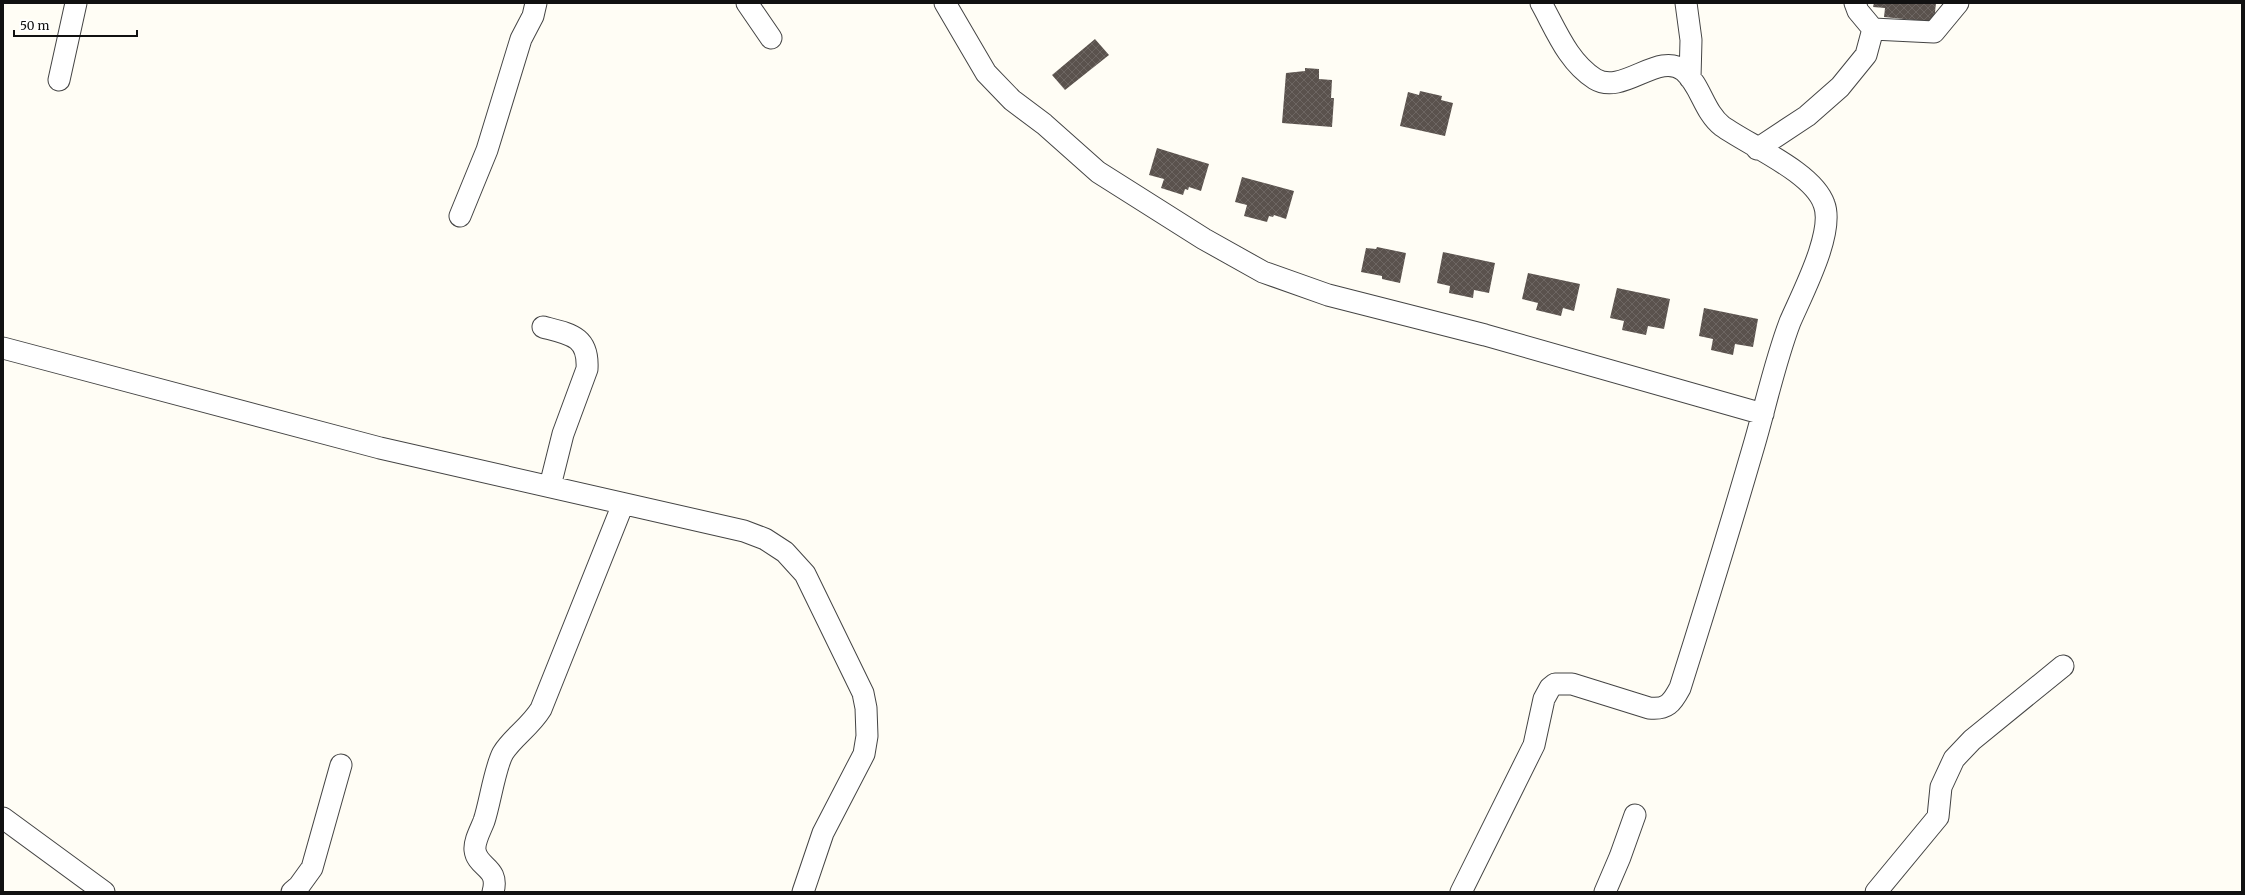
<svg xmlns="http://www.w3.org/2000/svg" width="2245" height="895" viewBox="0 0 2245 895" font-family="Merriweather,serif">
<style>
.building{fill:url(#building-cross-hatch)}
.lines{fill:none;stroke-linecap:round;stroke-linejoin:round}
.minor-casing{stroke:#444;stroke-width:23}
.minor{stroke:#fff;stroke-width:21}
</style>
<defs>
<pattern id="building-cross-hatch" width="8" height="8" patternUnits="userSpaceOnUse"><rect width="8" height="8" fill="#5a524d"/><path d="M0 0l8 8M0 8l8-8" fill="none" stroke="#6d6662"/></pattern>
</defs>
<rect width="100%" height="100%" fill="#fffdf5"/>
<path class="building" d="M1874 3H1936L1934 22 1884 17 1885 8 1873 7Z
M1095 39 1109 55 1065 90 1052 75Z
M1305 68 1319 69V79L1332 80 1331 98H1334L1332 127 1282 123 1286 73 1305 71Z
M1420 91 1442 96 1441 100 1453 103 1445 136 1400 126 1408 92 1419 95Z
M1157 148 1209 164 1201 191 1189 187 1188 190 1185 189 1183 195 1161 188 1164 179 1149 175Z
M1242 177 1294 191 1286 219 1274 215 1273 217 1269 216 1267 222 1244 216 1247 205 1235 202Z
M1377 247 1406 253 1400 283 1382 279V276L1361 272 1366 248 1376 249Z
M1443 252 1495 263 1489 293 1474 290 1473 298 1449 293 1450 286 1437 283Z
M1528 273 1580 284 1574 311 1563 308 1561 316 1536 310 1538 303 1522 299Z
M1617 288 1670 299 1664 329 1648 326 1646 335 1622 330 1624 321 1610 318Z
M1704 308 1758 319 1753 347 1735 344 1733 355 1711 350 1713 339 1699 336Z"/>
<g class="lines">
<defs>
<path id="minor" d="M747 3 771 38
M945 3 986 73 1012 100 1044 124 1098 172 1204 239 1263 272 1328 295 1485 335 1763 414
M1686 3 1691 40 1690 78
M1855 3 1858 11 1873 29
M59 80 76 3
M1757 149 1807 116 1840 87 1866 55 1873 29 1934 32 1958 3
M460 216 487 150 521 39 533 16 536 3
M543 327C570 334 589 336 587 369L563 434 550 486
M3 348 380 448 744 531 765 539 785 552 805 574 863 693 866 708 867 736 864 754 823 833 803 892
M3 818 104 892
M292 892 299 886 312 868 341 765
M493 892C500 867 477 868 475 850 474 841 481 829 484 821 490 803 495 767 503 753 513 737 530 727 541 709L623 504
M1461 892 1534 745 1544 699 1550 688 1555 684H1572L1649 708C1667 710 1672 703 1680 688 1705 609 1729 531 1752 452 1765 409 1774 364 1790 322 1802 294 1835 232 1824 204 1813 172 1750 146 1722 126 1704 112 1701 86 1684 71 1659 50 1623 96 1595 79 1568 62 1556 30 1541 3
M1605 892 1620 857 1635 815
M1876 892 1938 817 1941 787 1954 759 1972 740 2063 666"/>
</defs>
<use href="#minor" class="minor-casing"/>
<use href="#minor" class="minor"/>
</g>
<rect width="2245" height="895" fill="none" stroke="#111111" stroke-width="8"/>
<path d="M14 30v6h123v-6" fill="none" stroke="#111111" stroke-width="2"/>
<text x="20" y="30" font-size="12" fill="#111111" stroke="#ffffff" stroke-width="3" paint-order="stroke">50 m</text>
</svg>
